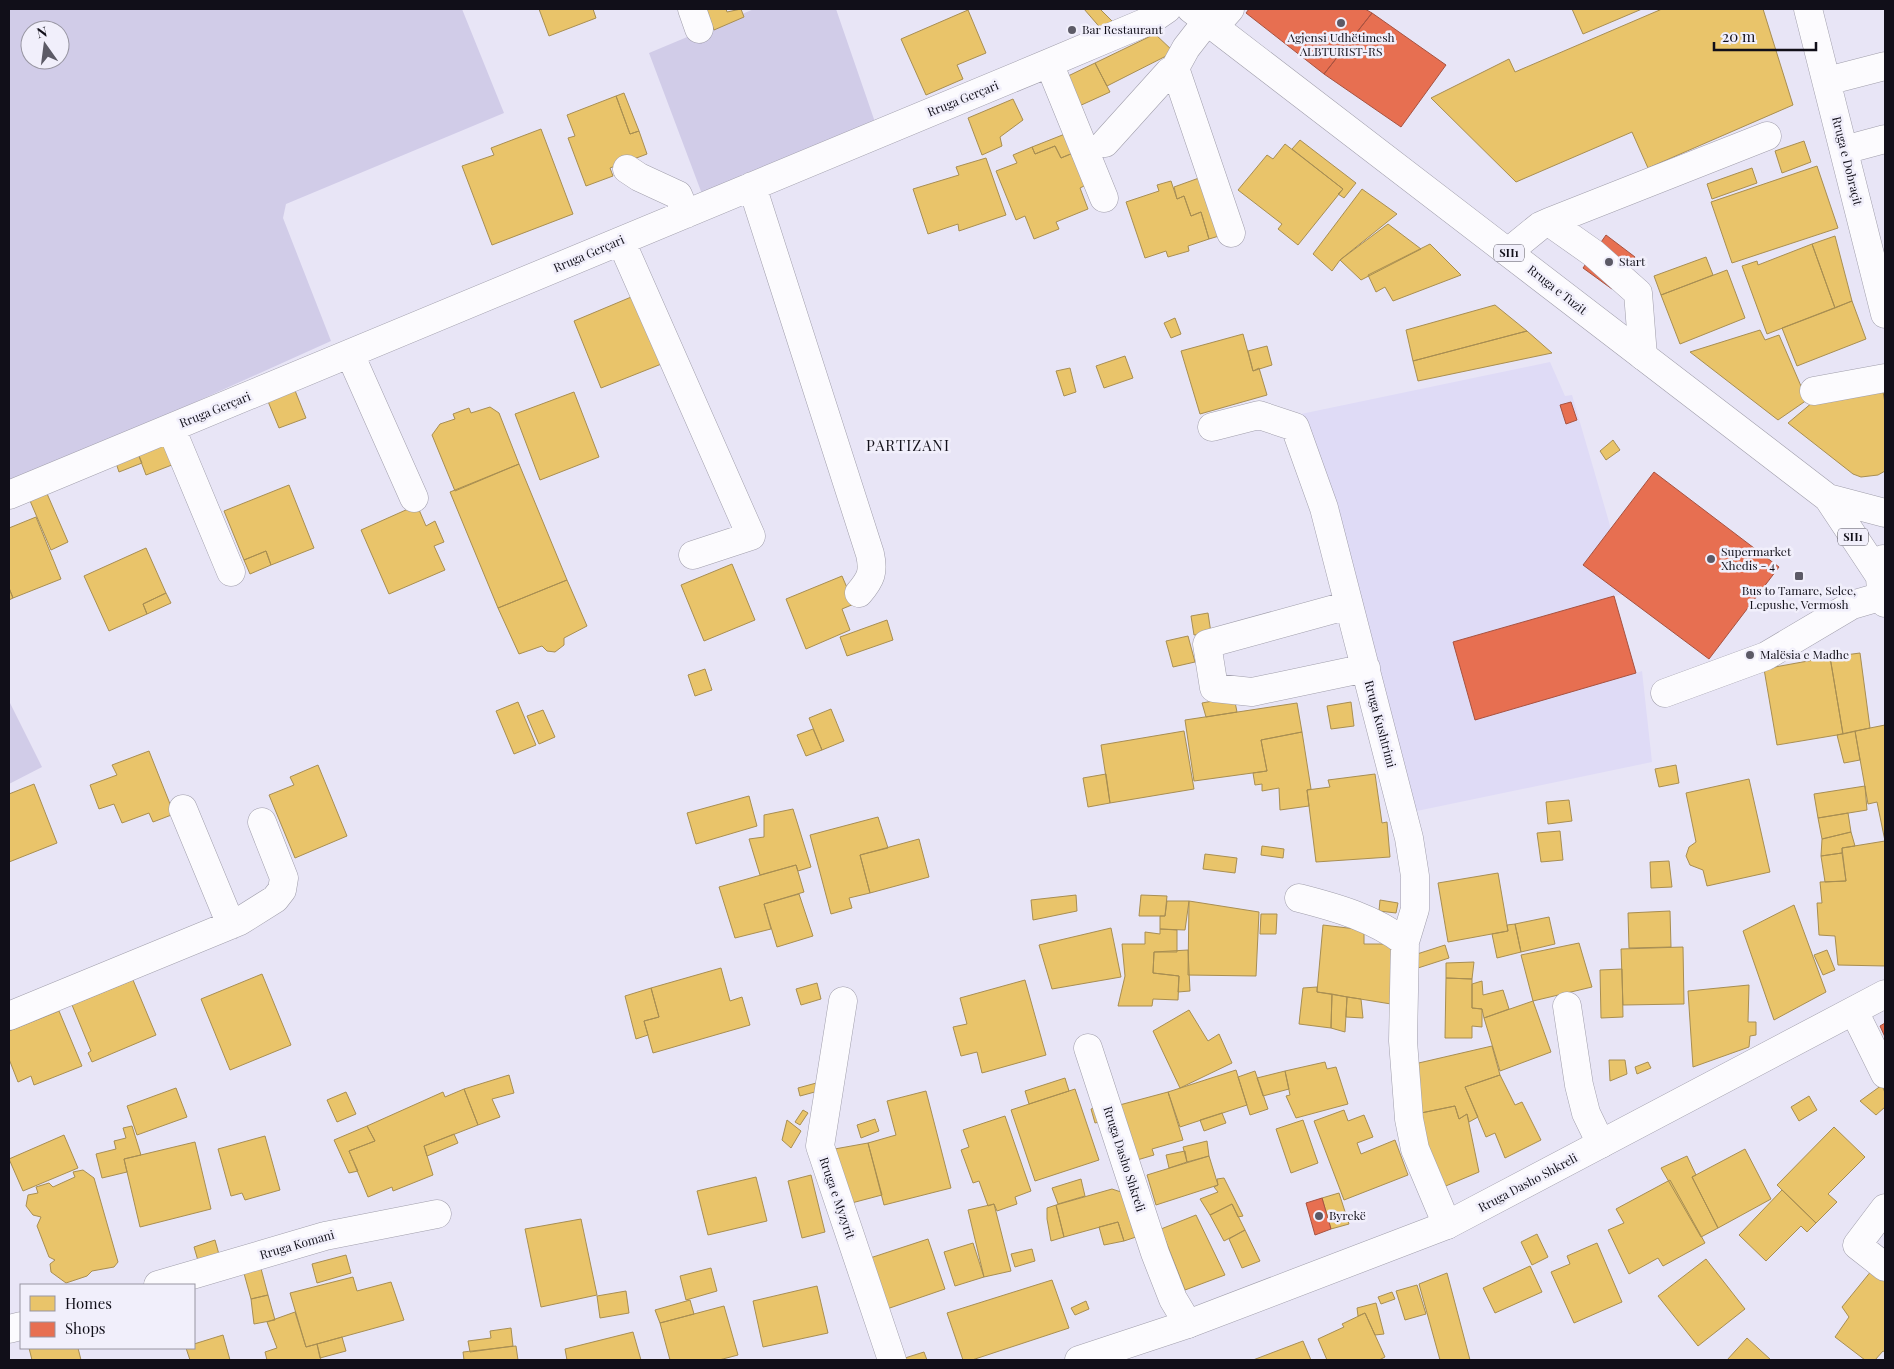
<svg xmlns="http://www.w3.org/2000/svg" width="1894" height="1369" viewBox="0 0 1894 1369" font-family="'Playfair Display',serif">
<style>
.built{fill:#dfdbf6}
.green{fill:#d1cce8;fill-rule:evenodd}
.homes{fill:#e9c46a;stroke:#a88e52}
.shops{fill:#e76f51;stroke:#a75240}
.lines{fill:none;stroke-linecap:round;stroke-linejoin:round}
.minor-casing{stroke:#a09eab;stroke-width:29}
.major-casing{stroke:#a09eab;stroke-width:29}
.minor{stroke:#fcfbfe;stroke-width:28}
.major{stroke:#fcfbfe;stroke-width:28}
.poi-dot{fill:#5c5a66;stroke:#f1effb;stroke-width:2}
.labels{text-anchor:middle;stroke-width:5;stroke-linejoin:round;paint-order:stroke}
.shield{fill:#f1effb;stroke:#54525d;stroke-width:1}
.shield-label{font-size:11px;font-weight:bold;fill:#110f19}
.poi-label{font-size:12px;fill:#110f19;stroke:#f1effb;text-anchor:start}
.street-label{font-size:12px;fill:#110f19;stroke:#f1effb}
.quarter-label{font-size:15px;letter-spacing:1px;fill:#110f19;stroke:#f1effb}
</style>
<rect width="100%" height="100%" fill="#e8e5f6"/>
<path class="built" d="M1550 362 1565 396 1572 395 1609 522 1626 594 1614 596 1636 673 1642 671 1652 762 1412 812 1358 586 1301 414Z"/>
<path class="green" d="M9 9H462L504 113 286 204 283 218 331 341 149 423 9 480ZM30 30H60V60H30Z
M754 9H836L876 125 702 194 649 53Z
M9 701 42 767 9 784Z"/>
<path class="homes" d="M539 9H593L596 18 549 36Z
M710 9H726L727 12 741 9 744 17 714 30 706 10Z
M1084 9H1100L1116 25 1103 31Z
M1572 9H1642L1583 34Z
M1662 9H1763L1793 105 1648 168 1632 132 1516 182 1431 98 1509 59 1515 72Z
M968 10 986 53 957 65 963 79 926 95 901 39Z
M1155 34 1174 52 1107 86 1095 63Z
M1095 63 1110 92 1077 107 1066 77Z
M624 93 639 131 630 134 616 96Z
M616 96 630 134 639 131 647 154 610 168 613 176 586 186 568 138 575 136 567 115Z
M1013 99 1023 120 1000 137 1002 146 982 155 968 118Z
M541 129 573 214 492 245 462 166 494 155 491 148Z
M1065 134 1073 153 1061 158 1055 146 1035 154 1032 147Z
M1300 140 1356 183 1344 198 1338 194 1343 189 1292 149Z
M1804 141 1811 162 1782 173 1775 151Z
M1285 144 1343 189 1298 245 1278 229 1282 224 1238 190 1267 155 1273 159Z
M1055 146 1061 158 1073 153 1086 185 1080 188 1088 209 1056 222 1059 229 1034 239 1025 216 1016 220 996 171 1017 163 1013 155 1032 147 1035 154Z
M986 158 1006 215 959 231 958 224 928 234 913 189 959 175 956 167Z
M1817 166 1838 228 1732 263 1711 202Z
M1752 168 1757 183 1712 199 1707 184Z
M1199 178 1219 236 1209 239 1201 212 1191 216 1184 196 1177 199 1174 187Z
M1171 181 1177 199 1184 196 1191 216 1201 212 1209 239 1188 246 1189 251 1168 257 1166 251 1145 258 1126 202 1159 191 1157 185Z
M1362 189 1397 214 1340 260 1332 271 1313 254Z
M1388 224 1421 249 1361 280 1340 260Z
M1835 236 1852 301 1835 308 1812 244Z
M1430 244 1461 275 1393 301 1385 287 1376 292 1368 275Z
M1812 244 1835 308 1767 334 1742 266 1757 261 1758 265Z
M1706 257 1713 275 1661 295 1654 276Z
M1727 270 1745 318 1680 344 1661 295Z
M636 295 664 363 601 388 574 321Z
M1852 301 1866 339 1797 366 1782 328Z
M1495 305 1527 331 1413 361 1406 330Z
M1175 318 1181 334 1171 338 1164 323Z
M1760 330 1765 340 1779 335 1807 400 1778 420 1690 352Z
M1527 331 1552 353 1418 381 1413 361Z
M1243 334 1253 371 1259 368 1267 395 1200 414 1181 351Z
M1267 346 1272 365 1253 371 1248 351Z
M1125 356 1133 378 1104 388 1096 366Z
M1070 368 1076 392 1064 396 1056 371Z
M1882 386 1885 403V471L1878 475 1861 477 1853 474 1788 423 1813 402Z
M294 388 306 418 279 428 267 399Z
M574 392 599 457 540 480 515 414Z
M490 407 499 413 519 464 455 491 432 435 440 424 455 419 453 414 469 408 471 413Z
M167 440 177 463 146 475 137 451Z
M1613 440 1620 450 1606 460 1600 451Z
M137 451 142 463 119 472 115 460Z
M519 464 567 580 498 608 450 492Z
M289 485 314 548 271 565 266 551 244 560 224 511Z
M45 489 68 542 51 550 28 496Z
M417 505 426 526 435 521 444 542 434 546 445 570 389 594 361 530Z
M36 517 61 579 13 598 9 588V528Z
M146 548 166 593 143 604 147 614 109 631 84 576Z
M266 551 271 565 250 574 244 560Z
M732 564 755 620 704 641 681 585Z
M842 576 854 604 842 609 850 630 806 649 786 599Z
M567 580 587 626 564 638V645L555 652 547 651 542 646 519 654 498 608Z
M9 588 13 598 9 600Z
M166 593 171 603 147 614 143 604Z
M1208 613 1211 633 1194 635 1191 616Z
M887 620 893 640 847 656 840 637Z
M1188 636 1195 662 1173 667 1166 641Z
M1860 653 1870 728 1843 734 1830 657Z
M1830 657 1843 734 1777 745 1764 669Z
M705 669 712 690 695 696 688 675Z
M1234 697 1237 712 1206 717 1202 703Z
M518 702 536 745 514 754 496 711Z
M1351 702 1354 726 1331 729 1327 706Z
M1297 703 1302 732 1261 740 1267 771 1194 781 1185 720Z
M831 709 844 741 822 750 809 718Z
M543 710 555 737 539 744 527 716Z
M1885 725V841L1877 802 1868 804 1855 731Z
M813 729 822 750 806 756 797 735Z
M1184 731 1194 789 1110 803 1101 745Z
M1855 731 1860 760 1844 763 1837 735Z
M1302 732 1311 789 1307 790 1309 806 1280 810 1279 788 1262 791V784L1255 785 1253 773 1267 771 1261 740Z
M149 751 174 814 153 822 149 813 122 823 114 804 99 809 90 785 117 775 112 765Z
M318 765 347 836 295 858 269 795 294 785 290 777Z
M1676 765 1679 783 1659 787 1655 769Z
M1106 774 1110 803 1088 807 1083 778Z
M1375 774 1382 823 1387 822 1390 857 1316 862 1307 790 1330 787 1328 780Z
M1749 779 1770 872 1707 886 1703 870 1690 865 1686 856 1689 847 1696 842 1686 793Z
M34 784 57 843 9 862V794Z
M1865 786 1867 810 1818 818 1814 794Z
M749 796 757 826 696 844 687 813Z
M1569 800 1572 821 1548 824 1546 802Z
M793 809 811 867 798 871 796 865 760 875 749 839 764 837V815Z
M1848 813 1851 832 1822 839 1818 818Z
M878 817 888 848 860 855 870 893 849 898 852 908 831 914 810 835Z
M1560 831 1563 860 1541 862 1537 833Z
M1851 832 1855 846 1842 848V853L1821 856 1822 839Z
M919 839 929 877 870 893 860 855Z
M1885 841V966L1838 965 1835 936 1819 935 1817 903H1822L1820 882 1846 881 1842 848Z
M1262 846 1284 849 1283 858 1261 855Z
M1842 853 1846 881 1825 882 1821 856Z
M1205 854 1237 858 1235 873 1203 869Z
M1669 861 1672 887 1651 888 1650 862Z
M796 865 804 892 764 904 771 929 735 938 719 887Z
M1498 873 1508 931 1448 942 1438 883Z
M799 894 813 936 777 947 764 904Z
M1076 895 1077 911 1033 920 1031 900Z
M1141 895 1167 896 1165 916H1139Z
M1380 900 1398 903 1396 913 1379 911Z
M1167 901H1189L1185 930 1160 929V916H1165Z
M1189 901 1259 912 1256 976 1188 975Z
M1794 905 1826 992 1774 1020 1743 931Z
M1670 911 1671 947 1629 948 1628 913Z
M1261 914H1277L1276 934H1260Z
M1549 917 1555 944 1521 952 1515 924Z
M1515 924 1521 952 1497 958 1492 934 1508 931 1507 925Z
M1323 925 1364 930V944H1391V1004L1317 992Z
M1111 928 1121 977 1052 989 1039 945Z
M1160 929 1177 930V952H1154L1153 973 1179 976 1178 1000 1153 999 1152 1006H1118L1125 976 1122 944H1145V932L1160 934Z
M1579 943 1592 987 1533 1001 1521 955Z
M1445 945 1449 958 1418 968 1414 955Z
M1683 947 1684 1004 1623 1005 1621 949Z
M1188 950 1190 991 1178 992 1179 976 1153 973 1154 952Z
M1827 950 1835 970 1823 975 1814 955Z
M1474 962 1472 979 1446 978V963Z
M721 968 730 1001 742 997 750 1025 653 1053 644 1021 659 1017 651 988Z
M1622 969 1623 1017 1601 1018 1600 970Z
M262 974 291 1045 230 1070 201 999Z
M1446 978 1472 979V1008L1482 1009V1027L1472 1026V1038H1445Z
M133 980 156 1035 92 1062 88 1053 91 1051 72 1005Z
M1025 980 1046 1055 982 1073 977 1052 961 1056 953 1027 967 1024 960 998Z
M1482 981 1483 995 1503 990 1509 1009 1484 1018 1482 1009 1472 1008V984Z
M817 983 821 999 801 1005 796 989Z
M1749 985 1748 1022H1756V1035L1750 1036 1749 1047 1693 1067 1688 991Z
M1317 987V992L1332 994 1331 1028 1299 1024 1303 988Z
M651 988 659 1017 644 1021 648 1035 636 1039 625 996Z
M1332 994 1347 997 1345 1032 1331 1028Z
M1347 997 1361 999 1363 1018 1346 1017Z
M1533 1001 1551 1052 1500 1071 1484 1018Z
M1189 1010 1208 1041 1219 1034 1232 1063 1180 1088 1153 1031Z
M59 1011 82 1066 34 1085 31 1076 18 1082 9 1059V1031Z
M1492 1046 1500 1075 1465 1087 1478 1117 1469 1122 1467 1114 1459 1119 1455 1106 1421 1113 1410 1065Z
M1609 1060H1625L1627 1074 1610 1081Z
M1325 1062 1327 1069 1336 1067 1348 1104 1296 1118 1286 1096 1290 1095 1285 1071Z
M1648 1062 1651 1068 1637 1074 1635 1067Z
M1236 1070 1247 1105 1180 1127 1168 1092Z
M1255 1071 1268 1109 1250 1115 1238 1077Z
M1285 1071 1289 1089 1263 1096 1257 1078Z
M509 1075 514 1093 492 1099 500 1117 478 1125 464 1089Z
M1500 1075 1515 1105 1522 1102 1541 1140 1505 1158 1495 1133 1486 1137 1465 1087Z
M1065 1078 1069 1091 1029 1104 1025 1091Z
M820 1082 822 1090 800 1096 798 1088Z
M1882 1085 1885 1093V1107L1876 1115 1860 1101Z
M176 1088 187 1117 137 1135 127 1106Z
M464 1089 478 1125 424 1146 433 1175 393 1191 392 1187 368 1197 349 1151 375 1141 367 1126 443 1092 445 1097Z
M1075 1089 1099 1160 1035 1181 1011 1110Z
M926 1091 951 1188 884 1205 868 1143 896 1135 887 1101Z
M346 1092 356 1114 337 1122 327 1100Z
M1168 1092 1183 1140 1152 1149 1154 1155 1127 1163 1112 1107Z
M1809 1096 1817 1110 1799 1121 1791 1107Z
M1455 1106 1459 1119 1467 1114 1479 1172 1441 1188 1430 1158 1421 1113Z
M1098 1107 1103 1121 1095 1123 1091 1109Z
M803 1110 808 1113 800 1125 795 1122Z
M1344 1110 1348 1121 1364 1115 1373 1137 1357 1143 1361 1154 1395 1140 1408 1175 1344 1200 1314 1121Z
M1222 1113 1226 1123 1204 1131 1200 1120Z
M1005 1116 1031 1191 1015 1197 1017 1204 997 1211 994 1204 988 1206 979 1181 973 1183 961 1150 969 1147 963 1130Z
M875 1119 879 1131 861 1138 857 1125Z
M787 1120 801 1131 791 1148 782 1140Z
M1303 1120 1318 1163 1291 1173 1276 1129Z
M132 1126 141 1155 124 1159 127 1172 102 1178 96 1154 116 1149 114 1141 126 1138 123 1128Z
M367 1126 375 1141 349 1151 358 1171 349 1173 334 1140Z
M1834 1127 1865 1157 1828 1194 1837 1202 1816 1223 1777 1185Z
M454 1134 458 1143 427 1156 424 1146Z
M64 1135 78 1168 23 1191 9 1159Z
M265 1136 280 1190 245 1200 242 1193 231 1196 218 1149Z
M1207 1141 1209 1156 1187 1162 1183 1147Z
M195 1142 211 1209 140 1227 124 1159Z
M868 1143 882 1195 844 1205 829 1150Z
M1745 1149 1771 1199 1718 1228 1692 1177Z
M1185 1151 1187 1162 1169 1168 1166 1155Z
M1209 1156 1218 1185 1156 1205 1147 1175Z
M1687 1156 1696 1175 1692 1177 1718 1228 1701 1237 1661 1168Z
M83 1170 94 1178 118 1262 114 1267 92 1271 87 1276 66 1283 51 1272 50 1264 55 1260 49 1257 37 1226 41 1217 33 1215 26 1206 28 1195 38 1193 36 1187 49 1183 53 1187 75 1177 73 1172Z
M811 1175 825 1232 802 1238 788 1181Z
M756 1177 767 1221 708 1235 697 1191Z
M1224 1178 1243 1216 1238 1217 1232 1204 1210 1215 1200 1199 1218 1192 1214 1187 1218 1185 1217 1179Z
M1081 1179 1085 1196 1058 1204 1052 1188Z
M1670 1180 1705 1243 1663 1266 1658 1258 1629 1274 1608 1230 1624 1223 1616 1209Z
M1112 1189 1121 1192 1136 1237 1124 1241 1118 1222 1064 1237 1056 1205Z
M1782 1190 1816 1223 1807 1232 1801 1226 1766 1261 1739 1235Z
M1339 1193 1349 1224 1331 1229 1322 1198Z
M994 1204 1011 1271 984 1277 968 1210Z
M1232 1204 1245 1230 1224 1241 1210 1215Z
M1056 1205 1064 1237 1051 1241 1047 1219V1208Z
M1196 1215 1225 1275 1185 1290 1161 1229Z
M581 1219 597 1295 541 1307 525 1229Z
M1118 1222 1124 1241 1104 1245 1099 1227Z
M1245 1230 1260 1261 1242 1268 1229 1239Z
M1537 1234 1548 1257 1532 1265 1521 1242Z
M928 1239 945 1289 881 1311 864 1260Z
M215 1240 220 1258 199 1264 194 1247Z
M973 1243 984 1277 955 1286 944 1252Z
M1597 1243 1622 1302 1574 1323 1551 1272 1570 1264 1567 1256Z
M1032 1249 1035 1261 1015 1267 1011 1254Z
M346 1255 351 1273 317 1283 312 1264Z
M1706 1259 1745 1309 1698 1346 1658 1296Z
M259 1261 268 1295 251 1299 242 1266Z
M1530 1266 1542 1292 1495 1313 1483 1288Z
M711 1268 717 1291 686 1300 680 1276Z
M1872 1270 1885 1280V1352L1883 1351 1875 1360H1865L1835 1337 1849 1317 1842 1307Z
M1447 1273 1470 1360H1440L1419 1284Z
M353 1277 357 1291 391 1282 404 1320 306 1347 290 1293Z
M1052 1280 1069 1328 972 1360H963L947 1313Z
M1417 1285 1426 1314 1405 1320 1396 1291Z
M817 1286 828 1333 763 1347 753 1301Z
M626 1291 629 1313 600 1318 597 1296Z
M1392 1292 1395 1299 1381 1304 1378 1297Z
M268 1295 275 1320 254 1324 251 1299Z
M690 1300 694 1314 660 1323 655 1310Z
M1086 1301 1089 1309 1075 1315 1071 1308Z
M1376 1303 1384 1334 1375 1335 1365 1313 1358 1316 1357 1308Z
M724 1306 738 1355 719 1360H670L660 1323Z
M295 1312 306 1347 317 1344 321 1360H267L265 1352 277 1348 267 1322Z
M1365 1313 1385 1357 1379 1360H1327L1318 1339 1344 1327 1342 1324Z
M511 1328 513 1346 470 1352 468 1341 491 1338 490 1331Z
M633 1332 641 1360H567L565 1349Z
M223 1335 230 1360H190L186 1348H194V1344Z
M342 1337 346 1351 320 1358 317 1344Z
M1747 1338 1771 1360H1727Z
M1303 1341 1311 1360H1253Z
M516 1346 518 1360H464L463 1352Z
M29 1348H78L81 1360H32Z
M924 1352 927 1360H905V1358Z"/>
<path class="shops" d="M1249 9H1365L1372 13 1324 74 1246 13Z
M1372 13 1446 65 1401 127 1324 74Z
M1606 235 1635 257 1612 289 1583 268Z
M1571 402 1577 420 1566 424 1560 405Z
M1654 472 1779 567 1709 659 1583 565Z
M1614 596 1636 673 1475 720 1453 642Z
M1885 1023V1037L1880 1026Z
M1322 1198 1331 1229 1315 1235 1306 1203Z"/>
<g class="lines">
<defs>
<path id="minor" d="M692 9 699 29
M1808 9 1885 314
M1207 21 1186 48 1175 68 1231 233
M1214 27 1230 9
M1049 63 1104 198
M1827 81 1885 66
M1105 143 1169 72 1175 68
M1844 150 1885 139
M627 169 639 177 678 195 686 214
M752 186 870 554C874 572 871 579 859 593
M1549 222 1593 253 1638 293 1643 356
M621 241 751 536 693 555
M1508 252 1540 226 1549 222 1767 136
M350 354 414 498
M1814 391 1885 378
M1212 427 1259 415 1295 427 1324 508 1409 838 1415 876V909L1405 942 1403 1041 1409 1119 1415 1149 1447 1225
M171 428 231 572
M9 495 1049 63 1151 20 1167 9
M1349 605 1207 644 1214 688 1252 692 1366 668
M1665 693 1766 656 1852 605 1883 596
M183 809 231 925
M1299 898C1338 908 1373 918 1405 942
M843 1001 820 1146 892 1360
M1567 1006 1579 1085 1586 1113 1601 1144
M1854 1011 1885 1074
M9 1016 240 921 275 899 282 890 284 878 262 822
M1088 1048 1155 1253 1173 1299 1188 1324
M1885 1208 1857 1245 1885 1267
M158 1285 325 1236 437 1214
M9 1329 21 1326"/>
<path id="major" d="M1191 9 1828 498 1879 575
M1828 498 1885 513
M1883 559C1879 575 1879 587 1885 603
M1079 1360 1188 1324 1447 1225 1885 994"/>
</defs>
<use href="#minor" class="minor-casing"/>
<use href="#major" class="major-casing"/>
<use href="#minor" class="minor"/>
<use href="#major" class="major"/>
</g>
<g class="poi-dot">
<circle cx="1341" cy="23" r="5"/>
<circle cx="1072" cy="30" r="5"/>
<circle cx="1609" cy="262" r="5"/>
<circle cx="1711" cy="559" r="5"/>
<rect x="1794" y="571" width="10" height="10" rx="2.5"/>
<circle cx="1750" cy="655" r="5"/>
<circle cx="1319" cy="1216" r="5"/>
</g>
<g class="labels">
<g class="shield">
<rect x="1494" y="244.5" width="30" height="17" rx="4"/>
<rect x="1838" y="528.5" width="30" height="17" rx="4"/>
</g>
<g class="shield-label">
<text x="1509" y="257">SH1</text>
<text x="1853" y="541">SH1</text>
</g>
<g class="poi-label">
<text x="1082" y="34">Bar Restaurant</text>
<text x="1341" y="42" text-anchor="middle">Agjensi Udhëtimesh<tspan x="1341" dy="14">ALBTURIST-RS</tspan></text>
<text x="1619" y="266">Start</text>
<text x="1721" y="556">Supermarket<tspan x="1721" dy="14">Xhedis - 4</tspan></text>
<text x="1799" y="595" text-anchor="middle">Bus to Tamare, Selce,<tspan x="1799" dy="14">Lepushe, Vermosh</tspan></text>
<text x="1760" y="659">Malësia e Madhe</text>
<text x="1329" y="1220">Byrekë</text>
</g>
<g class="street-label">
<text transform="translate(963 99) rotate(-22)" y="4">Rruga Gerçari</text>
<text transform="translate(1847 161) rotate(76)" y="4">Rruga e Dobraçit</text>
<text transform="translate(589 254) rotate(-23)" y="4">Rruga Gerçari</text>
<text transform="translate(1557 290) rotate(38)" y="4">Rruga e Tuzit</text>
<text transform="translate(215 410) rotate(-22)" y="4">Rruga Gerçari</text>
<text transform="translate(1380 724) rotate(75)" y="4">Rruga Kushtrimi</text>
<text transform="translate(1124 1159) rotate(72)" y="4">Rruga Dasho Shkreli</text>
<text transform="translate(1528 1183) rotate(-28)" y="4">Rruga Dasho Shkreli</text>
<text transform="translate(837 1198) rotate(71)" y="4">Rruga e Myzyrit</text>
<text transform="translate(297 1245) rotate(-16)" y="4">Rruga Komani</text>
</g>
<g class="quarter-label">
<text x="908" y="451">PARTIZANI</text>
</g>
</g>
<rect width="1894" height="1369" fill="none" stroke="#110f19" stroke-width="20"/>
<rect x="20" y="1284" width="175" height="65" fill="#f1effb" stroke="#9795a1"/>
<rect x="30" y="1296" width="25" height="15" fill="#e9c46a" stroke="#9795a1"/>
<text x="65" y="1309" font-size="15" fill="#110f19">Homes</text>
<rect x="30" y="1322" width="25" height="15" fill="#e76f51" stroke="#9795a1"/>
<text x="65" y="1334" font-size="15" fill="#110f19">Shops</text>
<g transform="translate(45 45) rotate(346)"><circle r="24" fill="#f1effb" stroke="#9795a1"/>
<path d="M0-4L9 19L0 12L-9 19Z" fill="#5c5a66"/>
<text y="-8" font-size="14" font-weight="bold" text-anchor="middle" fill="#110f19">N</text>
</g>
<path d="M1714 42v8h102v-8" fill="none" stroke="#110f19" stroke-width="2.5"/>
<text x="1722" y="42" font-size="15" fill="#110f19" stroke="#f1effb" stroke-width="4" paint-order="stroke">20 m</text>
</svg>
